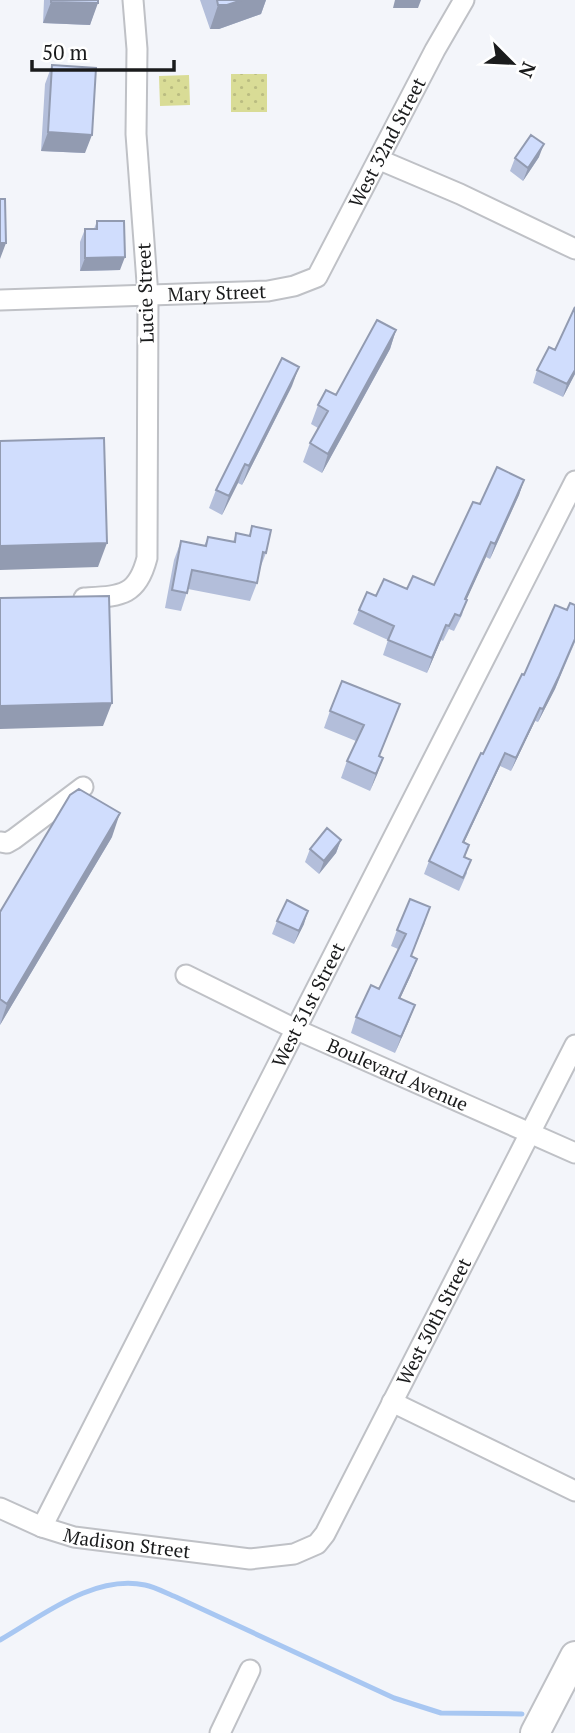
<svg xmlns="http://www.w3.org/2000/svg" width="575" height="1733" viewBox="0 0 575 1733" font-family="'PT Serif',serif">
<style>
.park{fill:url(#park-dots)}
.lines{fill:none;stroke-linecap:round;stroke-linejoin:round}
.stream{stroke:#a8c7f2;stroke-width:5}
.street-casing{stroke:#bfc1c6;stroke-width:23}
.secondary-casing{stroke:#bfc1c6;stroke-width:32}
.street{stroke:#fff;stroke-width:19}
.secondary{stroke:#fff;stroke-width:28}
.wall{fill:#b3beda}
.shaded-wall{fill:#929bb1}
.building{fill:#d0ddfd;stroke:#929bb1;stroke-width:2}
.labels{text-anchor:middle;stroke-width:5;stroke-linejoin:round;paint-order:stroke}
.street-label{font-size:19px;fill:#1a1b1c;stroke:#fff}
</style>
<defs>
<pattern id="park-dots" width="8" height="8" patternUnits="userSpaceOnUse" patternTransform="scale(1.75)"><rect width="8" height="8" fill="#d9dc96"/><path d="M2 2h.1M6 6h.1" fill="none" stroke="#babc81" stroke-width="1.8" stroke-linecap="round"/></pattern>
</defs>
<rect width="100%" height="100%" fill="#f3f5fa"/>
<path class="park" d="M231 74H267V112H231Z
M189 75 190 105 160 106 159 76Z"/>
<g class="lines">
<path class="stream" d="M0 1640C42 1616 94 1574 145 1585 155 1587 166 1593 176 1597L394 1698 441 1713 522 1714"/>
<defs>
<g id="street">
<path d="M380 160 460 194 575 249"/>
<path id="s1" d="M0 300 268 291 294 286 317 277 435 50 464 0"/>
<path d="M84 598C120 596 137 597 147 558L148 296 136 134 137 49 133 0"/>
<path d="M0 842 7 843 14 839 83 787"/>
<path id="s2" d="M186 975 295 1029 575 1153"/>
<path d="M392 1402 575 1491"/>
<path id="s3" d="M0 1508 42 1527 74 1537 250 1559 294 1554 317 1544 325 1534 575 1045"/>
<path id="s4" d="M42 1527 575 481"/>
<path d="M220 1733 250 1670"/>
</g>
<path id="secondary" d="M535 1733 575 1656"/>
</defs>
<use href="#street" class="street-casing"/>
<use href="#secondary" class="secondary-casing"/>
<use href="#street" class="street"/>
<use href="#secondary" class="secondary"/>
</g>
<path class="wall" d="M44 0H98L90 25 43 23Z
M200 0H266L261 14 219 29H210Z
M52 65 85 153 41 151 45 84Z
M539 157 523 181 510 171 515 158Z
M97 221 120 270 80 271V242L85 229H94Z
M396 330 390 349 322 473 303 462 310 443 318 428 311 424 318 405 336 395Z
M537 370 575 374 563 397 533 383Z
M292 386 242 485 238 483 222 515 209 508 216 490Z
M524 480 519 495 490 559 486 557 466 600 462 615 454 631 449 629 443 641 441 640 427 673 383 655 388 640 353 624 359 610 376 596 407 589 434 585 480 504Z
M252 526 266 553 259 571 257 583 250 601 188 589 181 611 165 608 174 560 181 541 204 546 208 537 233 542 236 533 249 536Z
M575 605V642L555 689 538 722 535 721 511 771 500 766 464 843 469 845 465 857 467 873 459 891 424 874 429 861 524 675 567 610Z
M400 704 379 756 383 758 370 791 341 778 347 761 356 741 324 728 330 711Z
M112 837 0 1025V912Z
M341 840 336 853 319 874 305 862 310 849Z
M277 921 304 924 294 944 272 934Z
M425 923 411 956V975L400 998 415 1005 395 1053 351 1033 356 1017 379 989 398 949 391 946 397 930Z"/>
<path class="shaded-wall" d="M242 0H266L261 14 219 29H210L218 5Z
M395 0H421L418 8H393Z
M51 2 98 3 90 25 43 23Z
M48 132 92 135 85 153 41 151Z
M544 144 539 157 523 181 528 168Z
M0 243H6L0 259Z
M125 257 120 270 80 271 85 258Z
M396 330 390 349 322 473 328 454Z
M299 367 292 386 242 485 249 466Z
M575 370V374L563 397 567 384Z
M245 464 238 483 222 515 229 496Z
M524 480 519 495 490 559 495 544Z
M491 542 486 557 460 614 465 599Z
M107 543 98 567 0 570V546Z
M446 625 441 640 427 673 432 658Z
M575 639 555 689 538 722 543 709Z
M112 703 103 726 0 729V706Z
M540 708 535 721 511 771 516 758Z
M505 753 500 766 458 855 463 842Z
M383 758 377 775 370 791 376 774Z
M120 813 112 837 0 1025 7 1004Z
M341 840 336 853 319 874 324 861Z
M308 911 304 924 294 944 299 931Z
M417 959 411 975 393 1014 399 998Z
M415 1005 409 1021 395 1053 401 1037Z"/>
<path class="building" d="M51 0H98V3L51 2Z
M217 0H242L227 5H218Z
M52 65 96 68 92 135 48 132Z
M531 135 544 144 528 168 515 158Z
M0 199H5L6 243H0Z
M97 221H124L125 257 85 258V229H97Z
M575 307V370L567 384 537 370 549 347 555 350Z
M377 320 396 330 328 454 310 443 328 411 318 405 326 390 336 395Z
M282 358 299 367 249 466 245 464 229 496 216 490Z
M104 438 107 543 0 546V441Z
M497 467 524 480 495 544 491 542 465 599 467 600 460 616 455 614 449 626 446 625 432 658 388 640 394 626 359 610 367 592 376 596 384 579 407 589 413 576 434 585 473 502 480 504Z
M252 526 271 530 266 553 263 552 257 583 192 570 187 593 172 590 181 541 206 546 208 537 235 542 236 533 250 536Z
M109 596 112 703 0 706V598Z
M570 603 575 605V639L559 676 543 709 540 708 516 758 505 753 463 842 469 845 464 857 471 860 463 878 429 861 481 753 483 754 522 674 524 675 555 605 567 610Z
M342 681 400 704 379 756 383 758 376 774 347 761 364 725 330 711Z
M79 789 120 813 7 1004 0 999V912L70 795Z
M327 828 341 840 324 861 310 849Z
M410 899 430 907 411 956 417 959 399 998 415 1005 401 1037 356 1017 371 985 379 989 406 934 397 930Z
M287 900 308 911 299 931 277 921Z"/>
<g class="labels">
<g class="street-label">
<text dy="7" stroke="none"><textPath href="#s1" startOffset="471">West 32nd Street</textPath></text>
<text dy="7" stroke="none"><textPath href="#s1" startOffset="217">Mary Street</textPath></text>
<text transform="translate(145 293) rotate(-92)" y="7">Lucie Street</text>
<text dy="7" stroke="none"><textPath href="#s4" startOffset="586">West 31st Street</textPath></text>
<text dy="7" stroke="none"><textPath href="#s2" startOffset="234">Boulevard Avenue</textPath></text>
<text dy="7" stroke="none"><textPath href="#s3" startOffset="578">West 30th Street</textPath></text>
<text dy="7" stroke="none"><textPath href="#s3" startOffset="133">Madison Street</textPath></text>
</g>
</g>
<g transform="translate(512 63) rotate(114)" stroke="#ffffff" stroke-width="5" paint-order="stroke">
<path d="M0-5L12 26L0 18L-12 26Z" fill="#1a1b1c"/>
<text y="-10" font-size="19" font-weight="bold" text-anchor="middle" fill="#1a1b1c">N</text>
</g>
<path d="M32 60v10h142v-10" fill="none" stroke="#1a1b1c" stroke-width="3.5"/>
<text x="42" y="60" font-size="21" fill="#1a1b1c" stroke="#ffffff" stroke-width="5" paint-order="stroke">50 m</text>
</svg>
